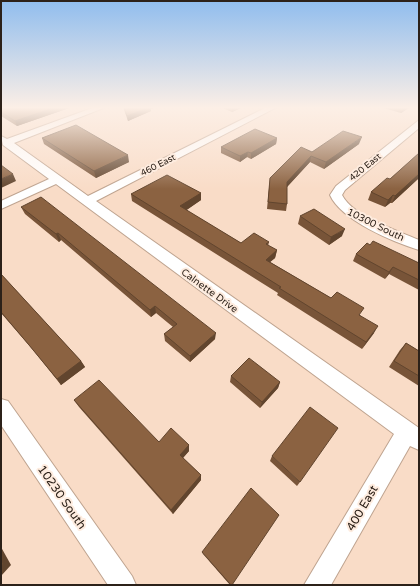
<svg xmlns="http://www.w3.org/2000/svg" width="420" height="586" viewBox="0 0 420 586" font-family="'Varela Round',sans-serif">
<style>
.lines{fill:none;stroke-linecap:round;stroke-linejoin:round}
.minor-casing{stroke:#bfa490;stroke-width:2}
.minor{fill:#fff;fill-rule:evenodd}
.wall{fill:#785438}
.shaded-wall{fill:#61452e}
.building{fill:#8b6241;stroke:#61452e}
.labels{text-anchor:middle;stroke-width:4;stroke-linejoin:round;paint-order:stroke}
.far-street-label{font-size:9px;fill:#2c2119;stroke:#feecdf}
.street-label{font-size:10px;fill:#2c2119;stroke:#feecdf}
.near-street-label{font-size:12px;fill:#2c2119;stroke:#feecdf}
</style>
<rect width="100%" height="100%" fill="#f9dcc7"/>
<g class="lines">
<defs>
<path id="minor" d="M95 107H106L14 143 88 196 267 107H277L96 201 419 428V450L410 446 331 585H304L394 434 56 184 1 209V201L49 179 3 145 1 136 7 139Z
M419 120V128L345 190 342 195C352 216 398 231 419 240V250C393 242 341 220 330 195L336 186Z
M1 399 8 401 132 576 136 585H108L1 425Z"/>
</defs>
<use href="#minor" class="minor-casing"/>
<use href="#minor" class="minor"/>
</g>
<path class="wall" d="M1 107H72L17 126 1 116Z
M123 107H156L151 109V111L128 121Z
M220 107H243L232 112Z
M380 107H410L401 113Z
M42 138 129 162 96 178 44 144Z
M277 138 276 144 251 159 247 157 240 162 221 153V147Z
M359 144 324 169 310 162 287 187V204L286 211 267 209 270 178 312 152Z
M419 153V178L392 203H390L385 207 368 200 371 192 390 179Z
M201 193V200L186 210 241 243 269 242 268 246 277 250 275 258 270 262 360 315 374 333 362 349 277 295 278 293 132 201 131 194Z
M21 207 215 339 190 362 165 341 164 334 173 327 156 313 151 317 61 240 59 242 25 214Z
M300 216 342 236 329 245 298 224Z
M370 245 419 263V290L389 274 385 279 353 261 356 254Z
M1 274 81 361 85 367 61 385 34 351 1 313Z
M406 343 419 351V386L389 367 400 350Z
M231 376 280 382 278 388 260 408 230 382Z
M74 400 159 442 189 445V451L183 458 201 475V480L173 514 79 407Z
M272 456 300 482 297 486 270 461Z
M202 552 232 585H230L203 554Z"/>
<path class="shaded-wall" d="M56 107H72L17 126 15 121Z
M148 107H156L151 109V111L128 121 127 116Z
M233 107H243L232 112Z
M404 107H410L401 113Z
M362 137 359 144 324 169 326 162Z
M277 138 276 144 251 159V153Z
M248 152 247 157 240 162V156Z
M128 155 129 162 96 178 94 171Z
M311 156 310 162 286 188 287 182Z
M13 174 16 181 1 188V179Z
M419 174V178L392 203 395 196Z
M201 193V200L181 214 180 206Z
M393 195 390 203 385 207 388 200Z
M345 229 342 236 329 245 331 237Z
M58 233 61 240 59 242 56 234Z
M277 250 275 258 264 267 266 260Z
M393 267 389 274 385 279 389 272Z
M155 306 156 313 151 317 150 310Z
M378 326 374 333 362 349 366 342Z
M216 333 215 339 190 362V356Z
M81 361 85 367 61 385 57 379Z
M280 382 278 388 260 408 262 402Z
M189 445V451L181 460 180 455Z
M201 475V480L173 514 171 510Z
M1 547 11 565 1 576Z"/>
<path class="building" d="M1 107H56L15 121 1 112Z
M124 107H150L127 116Z
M76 125 128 155 94 171 42 138Z
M255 129 277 138 251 153 248 152 240 156 221 147Z
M343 131 362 137 326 162 311 156 287 182V204L268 202 270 178 301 147 312 152Z
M419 153V174L395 196 393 195 388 200 371 192 387 178 390 179Z
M1 165 13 174 1 179Z
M167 175 201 193 180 206 241 243 254 233 269 242 266 244 277 250 266 260 331 298 337 292 364 308 359 315 378 326 366 342 279 288 281 287 131 194Z
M41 197 216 333 190 356 164 334 177 324 155 306 150 310 58 233 56 234 21 207Z
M314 209 345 229 331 237 300 216Z
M373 241 419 263V280L393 267 389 272 356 254 367 243 370 245Z
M1 274 81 361 57 379 29 345 1 312Z
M406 343 419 351V376L394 361Z
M249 358 280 382 262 402 231 376Z
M99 380 159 442 171 428 189 445 180 455 201 475 171 510 74 400Z
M310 407 338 428 300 482 272 456Z
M251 488 279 515 232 585H231L202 552Z
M1 560 3 564 1 567Z"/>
<linearGradient id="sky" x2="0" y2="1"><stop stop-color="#90bdee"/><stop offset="0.57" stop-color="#fcefe6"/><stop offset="1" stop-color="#fcefe6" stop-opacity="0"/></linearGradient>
<rect width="420" height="189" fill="url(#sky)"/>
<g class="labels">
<g class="far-street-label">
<text transform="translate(158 165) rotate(-27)" y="3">460 East</text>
<text transform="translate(365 167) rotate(-39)" y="3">420 East</text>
</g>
<g class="street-label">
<text transform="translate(376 224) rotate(26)" y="4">10300 South</text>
<text transform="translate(210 290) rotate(36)" y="4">Calnette Drive</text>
</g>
<g class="near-street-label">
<text transform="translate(62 497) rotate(55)" y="4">10230 South</text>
<text transform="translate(362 508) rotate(-60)" y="4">400 East</text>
</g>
</g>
<rect width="420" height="586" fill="none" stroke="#2c2119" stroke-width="4"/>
</svg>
